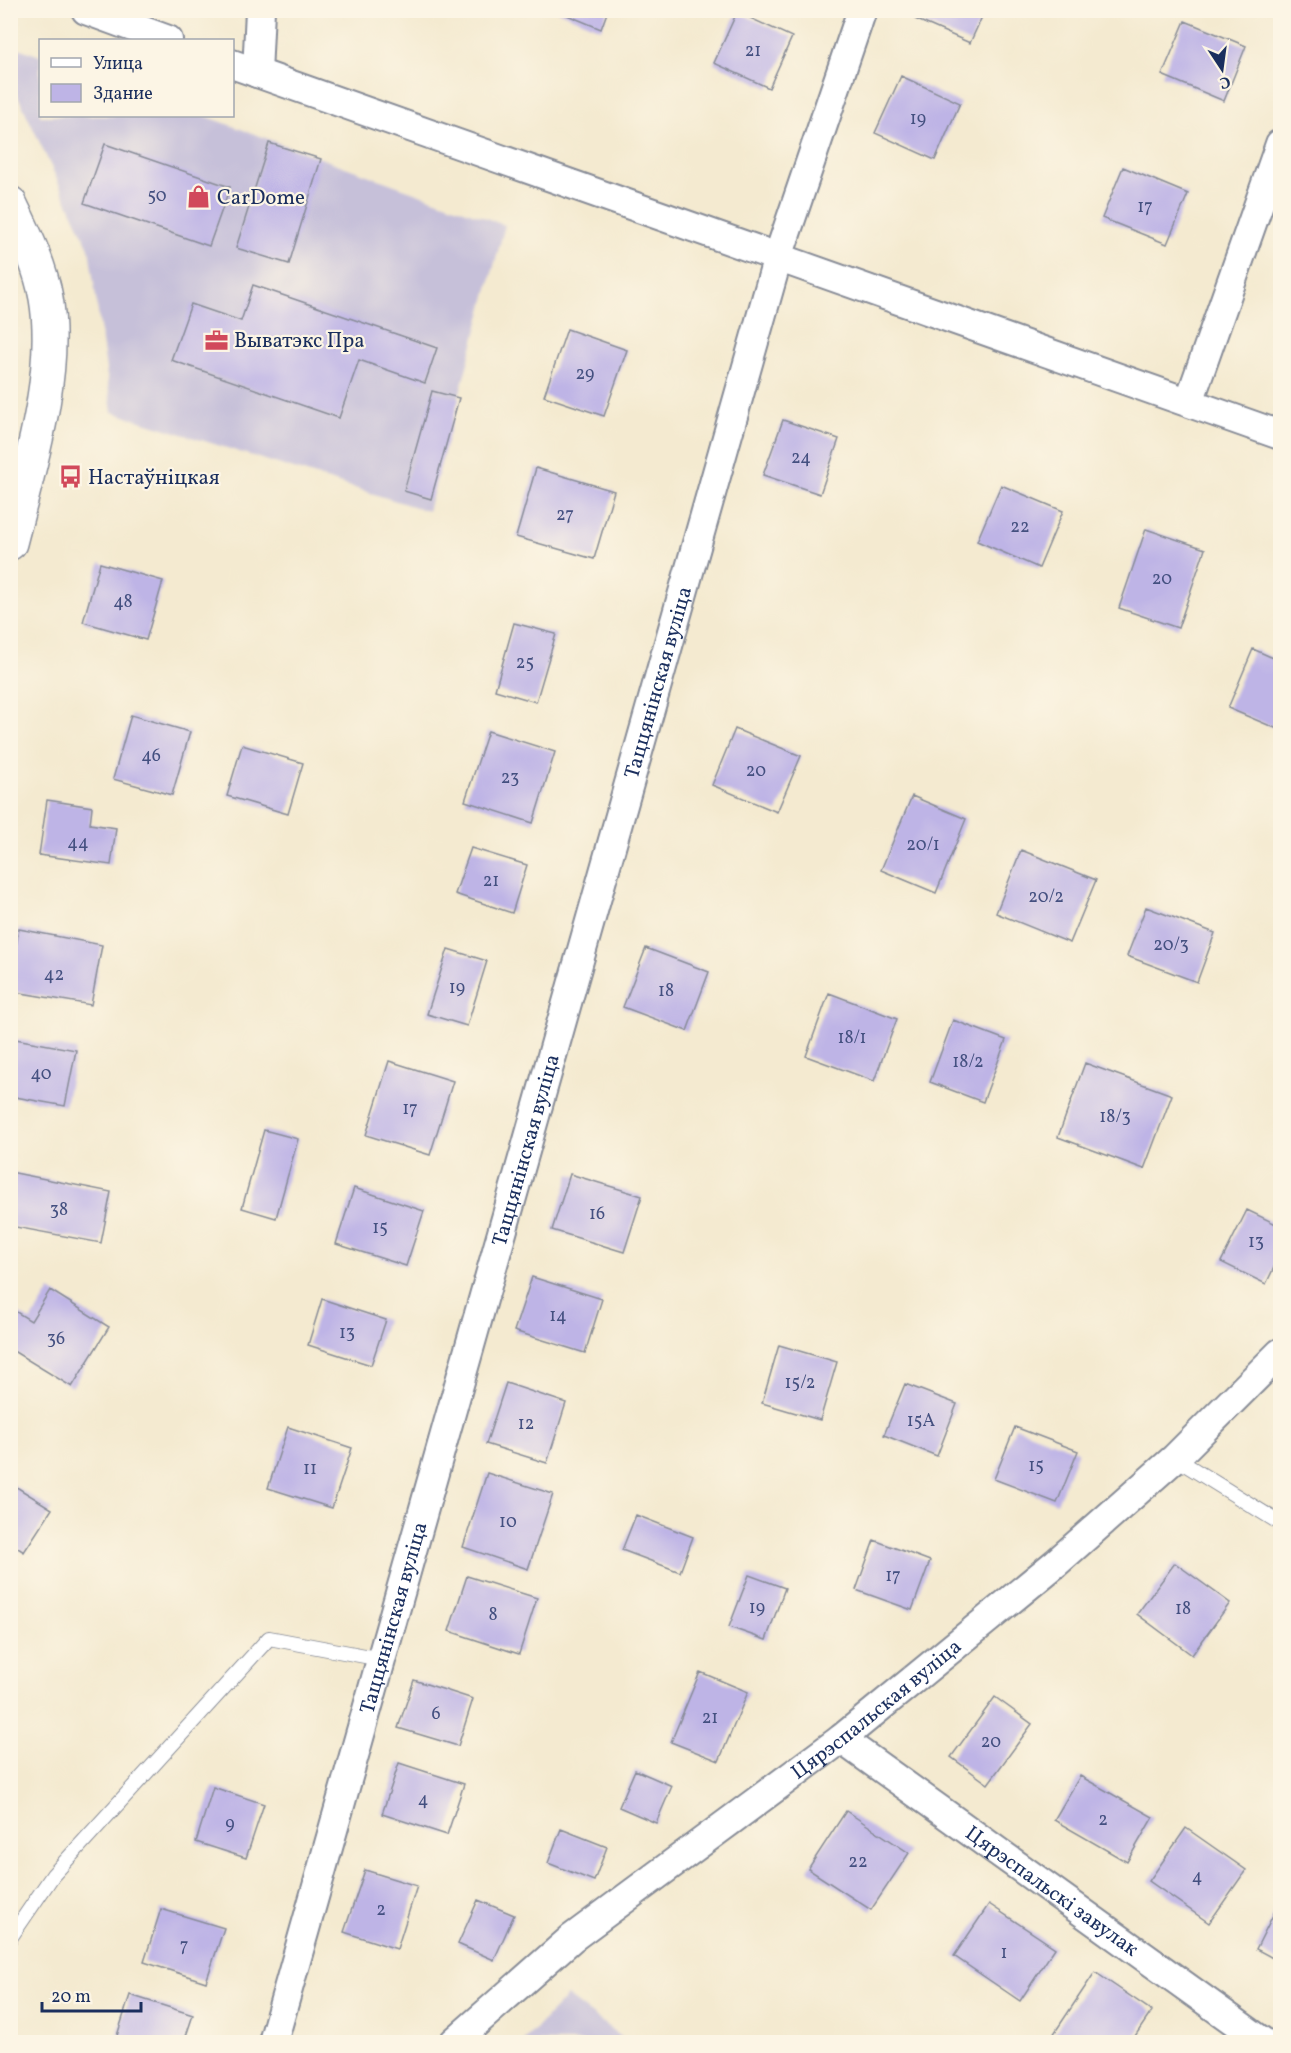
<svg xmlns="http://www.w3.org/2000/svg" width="1291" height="2053" viewBox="0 0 1291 2053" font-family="Vollkorn,serif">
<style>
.industrial{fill:#c6c0d9}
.building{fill:#beb4e6}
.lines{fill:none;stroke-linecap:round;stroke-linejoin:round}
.lane-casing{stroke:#888c97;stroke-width:16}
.street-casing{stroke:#888c97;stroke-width:32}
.secondary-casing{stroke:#888c97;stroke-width:36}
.lane{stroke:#fff;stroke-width:14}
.street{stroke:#fff;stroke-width:28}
.secondary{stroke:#fff;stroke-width:33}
.labels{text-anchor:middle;stroke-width:4.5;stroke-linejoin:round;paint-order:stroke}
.number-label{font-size:18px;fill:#445080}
.poi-label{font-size:21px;fill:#1b2f5e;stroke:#fcf5e5;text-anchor:start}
.street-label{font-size:21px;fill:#1b2f5e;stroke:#fcf5e5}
</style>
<rect width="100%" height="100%" fill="#fcf5e5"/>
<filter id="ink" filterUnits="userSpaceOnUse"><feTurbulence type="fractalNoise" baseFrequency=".0167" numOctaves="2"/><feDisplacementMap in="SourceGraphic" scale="12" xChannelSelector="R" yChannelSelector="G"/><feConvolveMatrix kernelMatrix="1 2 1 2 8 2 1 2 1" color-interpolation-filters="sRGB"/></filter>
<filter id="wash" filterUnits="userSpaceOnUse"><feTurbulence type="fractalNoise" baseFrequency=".008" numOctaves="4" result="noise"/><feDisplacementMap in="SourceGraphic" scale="24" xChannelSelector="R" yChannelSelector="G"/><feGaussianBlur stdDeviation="1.35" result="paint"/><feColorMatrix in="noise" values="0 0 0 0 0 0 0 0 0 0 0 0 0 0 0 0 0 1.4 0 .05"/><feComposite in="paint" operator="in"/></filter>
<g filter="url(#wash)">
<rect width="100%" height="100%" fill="#f4ead0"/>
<path class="industrial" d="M10 45 40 56V116H205L505 225 428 511 112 412 89 248 11 81Z
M567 1996 628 2042H523Z"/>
<g id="blocks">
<path class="building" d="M555 10H608L601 29Z
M919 10H985L970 43 915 19Z
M737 12 792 37 769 88 714 63Z
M1185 21 1246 46 1224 101 1162 75Z
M901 76 960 103 935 160 875 133Z
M269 143 321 159 289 264 236 248Z
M105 144 230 187 209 246 84 203Z
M1123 167 1188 194 1167 244 1102 218Z
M253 285 437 348 425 383 359 360 339 418 171 360 191 304 241 321Z
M567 329 627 350 604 416 544 396Z
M432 391 459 398 431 499 404 491Z
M783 420 839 439 820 494 763 475Z
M536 468 614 491 594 559 516 537Z
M1001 485 1063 511 1039 568 977 541Z
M1146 529 1205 549 1178 628 1119 608Z
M100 563 163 581 146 640 83 622Z
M514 623 556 634 536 702 495 690Z
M1253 649 1280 661V730L1228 708Z
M131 715 190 732 172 795 113 779Z
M735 729 801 756 777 812 712 785Z
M488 731 555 752 533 823 465 801Z
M242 745 303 763 288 814 227 796Z
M912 796 966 819 936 893 881 870Z
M47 800 92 807 90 824 116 828 111 865 39 855Z
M471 848 527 865 512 913 455 894Z
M1021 850 1096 880 1070 943 996 913Z
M1146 907 1215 933 1197 982 1127 956Z
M19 929 102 945 91 1005 10 991V957L14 958Z
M646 948 709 972 687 1031 623 1007Z
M448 949 487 961 467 1026 427 1014Z
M829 993 897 1019 874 1081 806 1056Z
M953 1020 1006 1040 983 1102 930 1082Z
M10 1038 76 1050 65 1106 10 1096Z
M389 1061 453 1081 430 1155 366 1135Z
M1085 1063 1172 1095 1144 1169 1058 1137Z
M264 1130 298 1139 276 1218 242 1208Z
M10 1172 111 1192 101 1243 10 1226Z
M570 1174 642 1196 624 1252 552 1230Z
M354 1188 424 1211 406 1266 336 1244Z
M1247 1210 1280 1226V1255L1266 1284 1221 1262Z
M532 1277 602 1299 585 1353 514 1331Z
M50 1290 109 1327 72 1387 10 1349V1308L31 1321Z
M322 1299 386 1320 371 1365 308 1345Z
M779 1345 837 1362 820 1420 762 1403Z
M506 1383 566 1403 547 1463 486 1444Z
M905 1384 957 1404 937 1456 884 1435Z
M288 1427 352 1448 332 1508 268 1488Z
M1015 1427 1078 1451 1057 1503 994 1479Z
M487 1473 553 1494 528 1569 463 1547Z
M10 1483 52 1509 24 1552 10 1543Z
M636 1515 693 1537 680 1572 622 1550Z
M874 1540 930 1561 912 1610 856 1590Z
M1175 1563 1230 1603 1192 1655 1137 1614Z
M749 1575 785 1588 766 1640 729 1627Z
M467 1576 537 1598 519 1654 449 1631Z
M700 1672 748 1692 719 1761 671 1742Z
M414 1680 473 1699 458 1746 398 1728Z
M995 1697 1032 1724 988 1784 951 1757Z
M399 1763 464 1784 447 1835 382 1814Z
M635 1770 672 1786 656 1823 619 1807Z
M1080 1776 1153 1817 1127 1862 1054 1820Z
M213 1787 264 1804 246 1858 196 1842Z
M846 1811 909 1853 871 1910 808 1869Z
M1186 1828 1246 1870 1209 1923 1149 1881Z
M561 1829 607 1847 594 1881 548 1863Z
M365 1870 417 1886 397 1949 344 1932Z
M478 1900 514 1915 494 1960 458 1944Z
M1280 1901V1962L1256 1949Z
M989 1904 1055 1948 1020 2001 954 1956Z
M161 1909 224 1928 206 1982 144 1962Z
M1095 1972 1152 2011 1131 2042H1064L1053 2035Z
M130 1995 193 2015 184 2042H115Z"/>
</g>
</g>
<g filter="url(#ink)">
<use href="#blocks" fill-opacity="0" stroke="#888c97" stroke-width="1.5"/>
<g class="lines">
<defs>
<path id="lane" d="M1175 1458 1280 1523
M10 1938 53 1875 269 1638 381 1659"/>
<g id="street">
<path d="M86 10 168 40"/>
<path d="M232 64 1280 435"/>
<path d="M257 73 260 10"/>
<path d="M1189 402 1280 144"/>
<path id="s1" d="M841 1739 1263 2042"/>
<path id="s2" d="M273 2042 778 257 862 10"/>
<path id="s3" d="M454 2042 572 1938 841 1739 1056 1563 1175 1458 1280 1353"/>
</g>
<path id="secondary" d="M10 203C24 233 40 264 46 298 59 374 29 468 10 543"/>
</defs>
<use href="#lane" class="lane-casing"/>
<use href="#street" class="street-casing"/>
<use href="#secondary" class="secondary-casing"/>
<use href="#lane" class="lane"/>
<use href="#street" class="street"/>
<use href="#secondary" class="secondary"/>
</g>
</g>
<defs>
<symbol id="shop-bare" viewBox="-9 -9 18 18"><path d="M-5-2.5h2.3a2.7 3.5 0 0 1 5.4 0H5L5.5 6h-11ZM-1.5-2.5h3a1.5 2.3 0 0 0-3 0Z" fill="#d1495b" stroke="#fcf5e5" stroke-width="2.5" paint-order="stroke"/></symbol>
<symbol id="office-bare" viewBox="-9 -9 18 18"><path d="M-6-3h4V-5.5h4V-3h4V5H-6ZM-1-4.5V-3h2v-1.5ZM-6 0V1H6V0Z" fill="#d1495b" stroke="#fcf5e5" stroke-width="2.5" paint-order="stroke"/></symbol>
<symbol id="bus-bare" viewBox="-9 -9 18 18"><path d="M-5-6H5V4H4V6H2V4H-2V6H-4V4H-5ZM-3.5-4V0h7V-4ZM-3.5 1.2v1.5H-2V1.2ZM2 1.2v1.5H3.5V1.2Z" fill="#d1495b" stroke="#fcf5e5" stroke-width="2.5" paint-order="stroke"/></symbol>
</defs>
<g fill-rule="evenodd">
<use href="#shop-bare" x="182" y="180" width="33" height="33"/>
<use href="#office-bare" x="200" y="324" width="33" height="33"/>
<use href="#bus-bare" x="54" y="460" width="33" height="33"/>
</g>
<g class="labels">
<g class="number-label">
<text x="753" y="56">21</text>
<text x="918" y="124">19</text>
<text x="157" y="201">50</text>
<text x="1145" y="212">17</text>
<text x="585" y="379">29</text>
<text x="801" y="463">24</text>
<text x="565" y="520">27</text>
<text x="1020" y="532">22</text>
<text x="1162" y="584">20</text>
<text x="123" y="607">48</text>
<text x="525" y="668">25</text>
<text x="151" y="761">46</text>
<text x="756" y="776">20</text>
<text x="510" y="783">23</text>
<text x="78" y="848">44</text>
<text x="923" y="850">20/1</text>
<text x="491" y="886">21</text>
<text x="1046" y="902">20/2</text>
<text x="1171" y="950">20/3</text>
<text x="54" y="980">42</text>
<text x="457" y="993">19</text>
<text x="666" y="996">18</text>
<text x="852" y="1043">18/1</text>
<text x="968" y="1067">18/2</text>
<text x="41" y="1079">40</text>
<text x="410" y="1114">17</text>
<text x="1115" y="1122">18/3</text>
<text x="59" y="1215">38</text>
<text x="597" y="1219">16</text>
<text x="380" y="1233">15</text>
<text x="1256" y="1247">13</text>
<text x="558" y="1321">14</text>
<text x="347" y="1338">13</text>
<text x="56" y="1344">36</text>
<text x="800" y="1388">15/2</text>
<text x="921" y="1426">15А</text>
<text x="526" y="1429">12</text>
<text x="1036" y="1471">15</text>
<text x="310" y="1474">11</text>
<text x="508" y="1527">10</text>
<text x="893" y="1581">17</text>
<text x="757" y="1613">19</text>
<text x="1183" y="1614">18</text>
<text x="493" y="1620">8</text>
<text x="436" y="1719">6</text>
<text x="710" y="1723">21</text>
<text x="991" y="1747">20</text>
<text x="423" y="1805">4</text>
<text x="1103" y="1825">2</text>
<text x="230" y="1829">9</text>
<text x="858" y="1867">22</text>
<text x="1197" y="1882">4</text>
<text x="381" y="1915">2</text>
<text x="184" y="1951">7</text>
<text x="1004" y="1958">1</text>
</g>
<g class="poi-label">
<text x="217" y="204">CarDome</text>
<text x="234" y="347">Выватэкс Пра</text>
<text x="88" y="484">Настаўніцкая</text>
</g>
<g class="street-label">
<text dy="7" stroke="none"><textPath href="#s2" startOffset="1413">Таццянінская вуліца</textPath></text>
<text dy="7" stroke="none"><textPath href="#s2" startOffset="927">Таццянінская вуліца</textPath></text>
<text dy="7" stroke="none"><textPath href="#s2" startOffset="441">Таццянінская вуліца</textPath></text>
<text dy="7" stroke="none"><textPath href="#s3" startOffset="538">Цярэспальская вуліца</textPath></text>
<text dy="7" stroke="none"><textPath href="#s1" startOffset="260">Цярэспальскі завулак</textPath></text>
</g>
</g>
<rect width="1291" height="2053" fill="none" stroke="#fcf5e5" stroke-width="36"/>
<rect x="39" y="39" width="195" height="78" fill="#fcf5e5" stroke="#a2a6af" stroke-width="1.5"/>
<rect x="51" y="58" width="30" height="9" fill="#ffffff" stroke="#a2a6af" stroke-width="1.5"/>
<text x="93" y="69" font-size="18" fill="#1b2f5e">Улица</text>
<rect x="51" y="84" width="30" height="18" fill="#beb4e6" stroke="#a2a6af" stroke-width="1.5"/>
<text x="93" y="99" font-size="18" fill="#1b2f5e">Здание</text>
<g transform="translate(1222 69) rotate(167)" stroke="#fcf5e5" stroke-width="4.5" paint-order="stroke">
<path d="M0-4.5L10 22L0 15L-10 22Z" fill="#1b2f5e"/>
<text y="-9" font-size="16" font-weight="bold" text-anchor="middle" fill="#1b2f5e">С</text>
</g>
<path d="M42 2002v9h99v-9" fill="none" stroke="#1b2f5e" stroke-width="3"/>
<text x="51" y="2002" font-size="18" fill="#1b2f5e" stroke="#fcf5e5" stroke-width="4.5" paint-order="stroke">20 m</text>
</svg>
